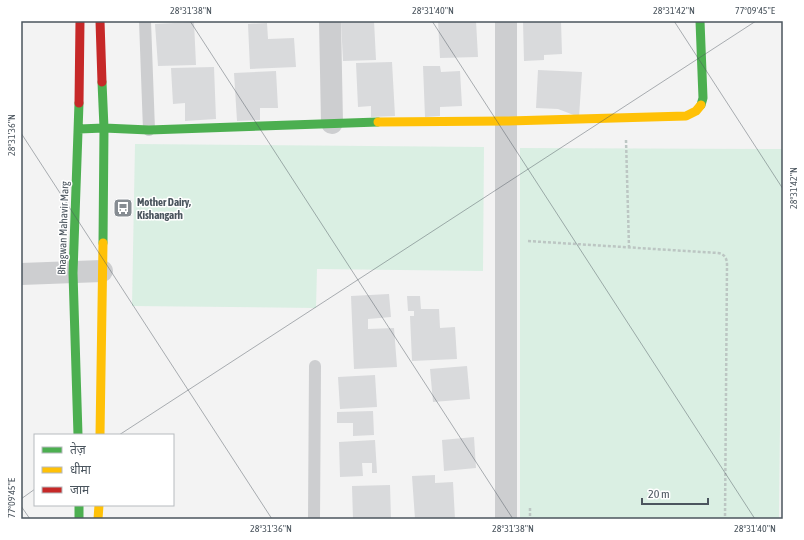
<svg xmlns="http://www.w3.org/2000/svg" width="804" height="540" viewBox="0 0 804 540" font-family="'Asap Condensed','Noto Sans Devanagari',sans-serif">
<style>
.green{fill:#daefe3}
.building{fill:#d9dadc}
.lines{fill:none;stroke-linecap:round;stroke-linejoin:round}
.path{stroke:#bcc6c3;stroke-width:2.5;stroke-dasharray:3 2;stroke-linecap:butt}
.lane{stroke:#cdced0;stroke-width:12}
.street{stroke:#cdced0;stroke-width:22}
.fast{stroke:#4caf50;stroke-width:9}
.slow{stroke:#ffc107;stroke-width:9}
.jam{stroke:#c62828;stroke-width:9}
.ticks{fill:none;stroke:#4b555e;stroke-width:1;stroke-opacity:0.45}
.labels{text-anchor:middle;stroke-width:3;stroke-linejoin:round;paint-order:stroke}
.poi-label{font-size:11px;font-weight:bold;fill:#4b555e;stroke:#fff;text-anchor:start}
.street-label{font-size:11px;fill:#4b555e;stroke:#fff}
.neatline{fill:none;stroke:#4b555e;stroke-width:1.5}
.ticks-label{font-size:10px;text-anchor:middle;fill:#4b555e}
</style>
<rect width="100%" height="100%" fill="#f3f3f3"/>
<path class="green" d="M135 144 484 147 483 271 317 269 316 308 132 306Z
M520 148 783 149 779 519H520Z"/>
<path class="building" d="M341 21H374L376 60 343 61Z
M438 21H476L478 57 440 58Z
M523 21H561L562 54 544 55V60L524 61Z
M194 22 196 65 158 66 155 24Z
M267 23 268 39 294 38 296 67 250 69 248 24Z
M392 62 395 116 371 117V106L358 107 356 63Z
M423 66H440L441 72 460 71 462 106 440 107V116L425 117Z
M214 67 216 119 185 121V103L173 104 171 68Z
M538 70 582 72 579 117 558 109 536 108Z
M276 71 278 108H260V120L237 121 234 73Z
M389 294 391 317 368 319V329L394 328 397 367 354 369 351 296Z
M407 296H420L421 309H439L440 328 455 327 457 359 412 361 410 316H414V311H408Z
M467 366 470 399 433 402 430 369Z
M375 375 377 407 340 409 338 377Z
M373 411 374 435 353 436V423H337V412Z
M474 437 476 468 444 471 442 440Z
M375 440 377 473H372V463H362L363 476 340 477 339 442Z
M435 475V483L453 482 455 519H415L412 476Z
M390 485 391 519H353L352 486Z"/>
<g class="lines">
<path class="path" d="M626 140 629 247
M528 241 718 253C725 254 727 259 727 265L725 519
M530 508V519"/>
<path class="lane" d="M145 21 149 130
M314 519 315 366"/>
<path class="street" d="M330 21 332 123
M21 274 102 271
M506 519V21"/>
<path class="fast" d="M700 21 703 98 701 105
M102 82 104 128 103 243
M79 129 104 128 149 130 378 122
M78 435 73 273 79 103
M79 505V519"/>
<path class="slow" d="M378 122 506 121 686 116 696 111 701 105
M100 435 103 243
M98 519 99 505"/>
<path class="jam" d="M100 21 102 82
M79 103 80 21"/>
</g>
<path class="ticks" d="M190 21 513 519M432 21 755 519M674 21 783 189M21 133 272 519M119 435 756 21M21 499 35 489M21 506 30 519"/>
<defs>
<symbol id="bus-square" viewBox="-11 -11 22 22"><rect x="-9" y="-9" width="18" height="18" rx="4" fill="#868c92" stroke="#fff"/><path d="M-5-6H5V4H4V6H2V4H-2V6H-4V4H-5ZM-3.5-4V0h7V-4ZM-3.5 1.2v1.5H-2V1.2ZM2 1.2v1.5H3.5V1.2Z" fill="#fff"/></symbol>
</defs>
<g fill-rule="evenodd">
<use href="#bus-square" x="112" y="197" width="22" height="22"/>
</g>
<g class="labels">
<g class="poi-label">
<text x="137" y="206">Mother Dairy,<tspan x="137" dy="13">Kishangarh</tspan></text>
</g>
<g class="street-label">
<text transform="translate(63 228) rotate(-88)" y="4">Bhagwan Mahavir Marg</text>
</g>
</g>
<rect width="804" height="540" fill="none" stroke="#ffffff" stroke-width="44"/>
<rect x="34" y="434" width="140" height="72" fill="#ffffff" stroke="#b7bbbf"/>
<rect x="42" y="447" width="20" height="6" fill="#4caf50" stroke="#b7bbbf"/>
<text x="70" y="454" font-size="12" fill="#4b555e">तेज़</text>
<rect x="42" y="467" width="20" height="6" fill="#ffc107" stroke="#b7bbbf"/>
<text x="70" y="474" font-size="12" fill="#4b555e">धीमा</text>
<rect x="42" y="487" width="20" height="6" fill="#c62828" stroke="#b7bbbf"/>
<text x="70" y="494" font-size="12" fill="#4b555e">जाम</text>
<path d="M642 498v6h66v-6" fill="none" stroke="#4b555e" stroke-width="2"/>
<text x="648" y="498" font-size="12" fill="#4b555e" stroke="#ffffff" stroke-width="3" paint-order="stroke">20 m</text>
<rect x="22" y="22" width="760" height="496" class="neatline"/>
<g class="ticks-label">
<text x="191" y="14">28°31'38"N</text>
<text x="433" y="14">28°31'40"N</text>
<text x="674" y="14">28°31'42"N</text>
<text x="755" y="14">77°09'45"E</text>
<text transform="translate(11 135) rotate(-90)" y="4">28°31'36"N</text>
<text transform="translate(793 188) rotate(-90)" y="4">28°31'42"N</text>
<text transform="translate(11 498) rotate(-90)" y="4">77°09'45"E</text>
<text x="271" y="532">28°31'36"N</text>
<text x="513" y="532">28°31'38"N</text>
<text x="755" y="532">28°31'40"N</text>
</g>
</svg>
